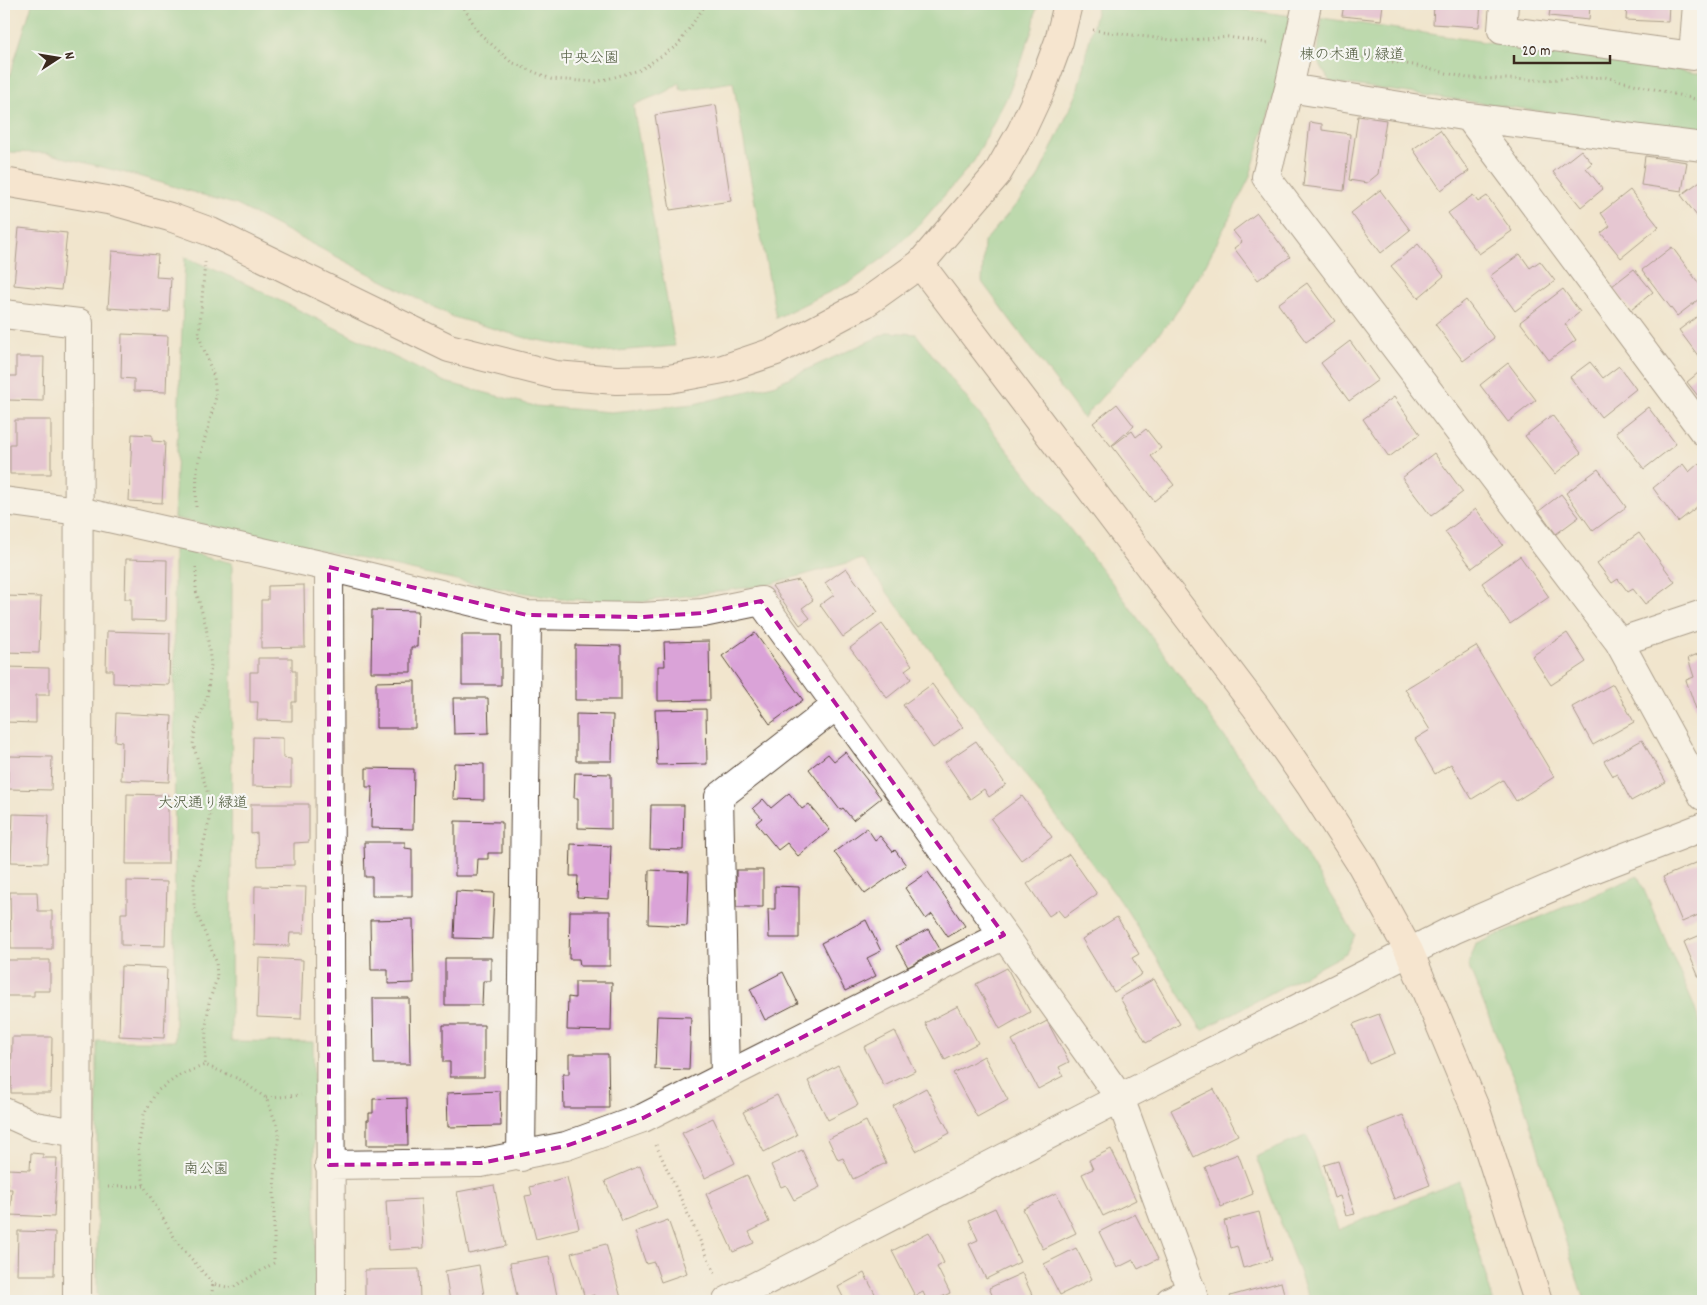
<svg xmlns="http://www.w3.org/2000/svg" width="1707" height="1305" viewBox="0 0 1707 1305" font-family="Dekko,'Klee One',sans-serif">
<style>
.green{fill:#7ec986;stroke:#5c7a52}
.building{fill:#daa3d8}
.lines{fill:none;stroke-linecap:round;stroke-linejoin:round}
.street-casing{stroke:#564638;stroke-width:30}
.secondary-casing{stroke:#564638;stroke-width:30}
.path{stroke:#564638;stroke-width:3;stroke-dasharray:1 4;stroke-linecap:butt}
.street{stroke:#fff;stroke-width:28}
.secondary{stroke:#fde4d1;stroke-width:28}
.marked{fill:none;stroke:#b5179e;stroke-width:4;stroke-dasharray:10 6;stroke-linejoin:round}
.labels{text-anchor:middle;stroke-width:4.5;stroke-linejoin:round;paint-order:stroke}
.park-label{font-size:15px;fill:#4f5a3d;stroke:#f6f6f2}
</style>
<rect width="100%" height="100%" fill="#f6f6f2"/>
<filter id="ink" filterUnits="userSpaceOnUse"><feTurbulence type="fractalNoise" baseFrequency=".02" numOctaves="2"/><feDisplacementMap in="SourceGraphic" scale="10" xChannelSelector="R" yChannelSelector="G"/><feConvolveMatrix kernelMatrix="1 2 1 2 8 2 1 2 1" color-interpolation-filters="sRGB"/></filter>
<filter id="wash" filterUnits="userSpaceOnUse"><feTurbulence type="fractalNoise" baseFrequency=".0096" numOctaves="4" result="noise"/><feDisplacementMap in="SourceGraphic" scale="20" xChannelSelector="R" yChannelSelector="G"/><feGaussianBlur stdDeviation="1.12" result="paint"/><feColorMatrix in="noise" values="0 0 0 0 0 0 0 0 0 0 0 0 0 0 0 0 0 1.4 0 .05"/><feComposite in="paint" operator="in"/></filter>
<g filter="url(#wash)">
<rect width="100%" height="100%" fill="#f1e5cd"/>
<path class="green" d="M32 4H1037L1033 28 1009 93 974 161 918 226 886 256 852 281 776 318 733 82 681 90 679 83 668 91 633 105 675 346 605 352 526 338 453 317 237 205 138 176 46 153 4 152V94Z
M1098 4H1200L1293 16 1281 73 1249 179 1206 264 1172 319 1083 418 982 282 984 242 1036 181 1076 96Z
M1322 18 1703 74V134L1330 82 1317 60Z
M185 257 238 280 445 382 535 406 611 412 694 404 773 385 889 332 916 334 1110 580 1280 813 1355 935 1346 953 1202 1030 1124 906 862 559 767 585 641 602 558 599 470 583 174 518Z
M174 548 232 563 231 1041 313 1042 316 1301H103L97 1295V1041H175Z
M1638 876 1694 1006 1703 1033V1301H1584L1524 1104 1468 965 1476 944Z
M1307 1135 1338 1230 1459 1181 1493 1301H1310L1256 1157Z"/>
<g id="blocks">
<path class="building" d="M1344 4H1383L1381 20 1342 16Z
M1434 4H1481L1479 27 1433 24Z
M1551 4H1590L1589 20 1549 16Z
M1627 4H1669L1668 22 1626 20Z
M716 105 731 201 670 210 655 115Z
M1358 116 1386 120 1378 174 1367 183 1349 180Z
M1310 122 1322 124V130L1350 134 1344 191 1303 186Z
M1440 130 1469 171 1441 190 1413 149Z
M1581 150 1592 163 1586 168 1603 189 1581 207 1553 172Z
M1645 156 1687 162 1682 191 1641 185Z
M1703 179V224L1681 195Z
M1380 190 1410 230 1381 253 1351 213Z
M1630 190 1659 227 1621 258 1601 233 1610 226 1601 213Z
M1473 195 1478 202 1487 196 1512 231 1479 254 1448 213Z
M1257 213 1290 257 1258 280 1234 248 1242 242 1233 231Z
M19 228 67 233 61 290 14 285Z
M1418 244 1444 276 1418 298 1391 266Z
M1672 247 1703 289V296L1677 316 1642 270Z
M112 251 158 255 156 277 171 278 169 312 108 308Z
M1520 254 1530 268 1540 261 1555 281 1515 311 1490 276Z
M1634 269 1653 292 1631 310 1612 286Z
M1307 283 1335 321 1306 342 1278 304Z
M1563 289 1580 312 1565 324 1576 340 1549 360 1520 322Z
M1466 300 1494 338 1463 361 1435 324Z
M1703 312V354L1699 357 1679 330Z
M122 334 168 336 166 392 134 391V379L121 378Z
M1350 341 1378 380 1349 401 1321 363Z
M16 357H44L43 401 8 400V376H16Z
M1590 362 1603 378 1619 366 1636 389 1601 417 1570 377Z
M1508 363 1536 400 1508 422 1480 385Z
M1703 369V392L1698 396 1687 382Z
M1394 397 1420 434 1389 457 1363 419Z
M1117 404 1134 426 1111 446 1093 423Z
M1648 407 1676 444 1644 469 1616 432Z
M1552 415 1581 453 1555 474 1525 436Z
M15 420H51V474H10V444H15Z
M1146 429 1161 448 1151 456 1174 485 1154 501 1112 446 1132 431 1136 437Z
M132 434 152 435V441L165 442 162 503 129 501Z
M1434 453 1463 492 1431 516 1402 478Z
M1699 463 1703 468V502L1678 522 1653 488 1683 464 1689 472Z
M1598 469 1626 507 1593 531 1566 493Z
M1561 494 1579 517 1556 534 1539 511Z
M1476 509 1503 545 1472 568 1445 532Z
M1639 533 1675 582 1645 604 1633 589 1628 592 1618 579 1612 583 1597 563Z
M1520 556 1549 597 1510 624 1482 583Z
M126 559 167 560 166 621 131 620V599H125Z
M846 568 878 612 843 637 820 605 834 595 825 583Z
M799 580 813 600 802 608 810 618 800 625 772 586Z
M304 585 305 647 261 648V600H268V586Z
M4 596 41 597 39 653 4 652Z
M372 610 418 611 417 647H411V672H371Z
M882 624 912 665 905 670 911 679 887 698 850 648Z
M107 631 170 633 169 685 113 683V670H106Z
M755 633 803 700 770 724 722 656Z
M1567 633 1586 662 1551 685 1532 656Z
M462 635H501V685H462Z
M709 641 710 700 658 701V666H665L664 642Z
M575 645 621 646V700H575Z
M1476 646 1554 777 1516 801 1503 780 1472 799 1451 764 1435 774 1415 739 1430 730 1405 689Z
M1703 652V707L1696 709 1686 680 1694 677 1688 658Z
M258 658H292V671H296V702H292V721L257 720 258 702H250V672H258Z
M5 667 49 668V695H36V723L5 722Z
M415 681V728H376V682Z
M932 684 963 727 933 748 903 705Z
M1613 684 1634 722 1593 745 1572 707Z
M453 698H488L489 733 454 734Z
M706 709 707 764 657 765 655 710Z
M116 713 172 716 169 782 121 780 122 742 115 741Z
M576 714 613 715 612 761H576Z
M253 737 283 738V758L291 759V787L252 786Z
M1642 740 1666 782 1631 801 1617 774 1613 776 1604 761Z
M976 741 1006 785 989 797 984 789 970 799 945 762Z
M845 752 881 798 853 820 843 808 840 810 809 769 828 754 834 761Z
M8 756 52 757 51 790 8 789Z
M454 763 484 764V800L453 799Z
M366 768 414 769 413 829 371 828 372 787H366Z
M575 773 611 774V829L578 828V798H574Z
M789 793 802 809 809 804 830 830 798 856 787 843 778 850 756 823 762 818 753 808 763 799 771 808Z
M127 794 168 795V864H126Z
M1022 796 1052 837 1021 860 991 819Z
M251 804H309V842L294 843V865L258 866 257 833 251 834Z
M651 805H684L683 850 650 849Z
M13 814 49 815 47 863 11 862Z
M455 821 502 822V853H488V859H478L477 876H455Z
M867 828 875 840 880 836 893 852 895 850 906 865 865 894 834 852Z
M364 842H405V848L412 849V896H372V877H365Z
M571 844 611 846 609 899 577 897 578 876H570Z
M1069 854 1097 894 1064 917 1058 910 1049 916 1027 884Z
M1703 860V913L1682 922 1663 877Z
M649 870 689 872 687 926 648 924Z
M736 870H763V907H736Z
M928 872 965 926 948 937 932 914 926 919 905 888Z
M127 881 167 882 165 946 121 945V913H127Z
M255 886 306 887 304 933H290L289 946 254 945Z
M775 886 799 887V938H769L768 909H775Z
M456 891 494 893 492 939 454 938Z
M10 892H37L38 911H52V949H11Z
M570 911H610V966H580L579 959H569Z
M1117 917 1139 954 1132 958 1142 974 1114 992 1082 939Z
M413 919 414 983 388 984V970H371L370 920Z
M866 920 881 951 867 958 876 976 845 991 821 943Z
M928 929 940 949 908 967 896 946Z
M1703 934V987L1684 942Z
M259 958 303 960 301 1019 257 1017Z
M445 958H491V981H483L482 1005H445Z
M4 960H50V991H34V996H4Z
M121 966 167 968 164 1038 119 1036Z
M1007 968 1030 1012 1000 1029 976 984Z
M783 972 798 1003 765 1020 750 989Z
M1154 979 1180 1024 1146 1043 1120 998Z
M575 982H612L611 1031 567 1030 568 997 575 998Z
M373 998H409L410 1064H374Z
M958 1006 978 1043 945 1060 925 1023Z
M1379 1014 1395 1053 1369 1064 1353 1024Z
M657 1016 691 1017 689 1070 655 1069Z
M1047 1021 1069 1062 1059 1067 1063 1076 1038 1089 1012 1040Z
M443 1025H484V1077H450V1062H443Z
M895 1031 915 1071 884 1086 864 1047Z
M12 1037H52L51 1093H11Z
M569 1054H608L609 1108H564L563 1074H569Z
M984 1056 1008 1100 977 1117 953 1073Z
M838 1065 858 1105 828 1120 808 1081Z
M926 1088 950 1133 916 1151 893 1106Z
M1214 1089 1238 1135 1194 1157 1171 1110Z
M500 1091 501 1126 448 1127 447 1093Z
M777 1095 797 1135 764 1152 743 1112Z
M407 1098 408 1145H367V1120H369V1113H373V1099Z
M1403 1115 1430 1185 1394 1199 1367 1129Z
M713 1118 735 1163 705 1178 682 1133Z
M866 1121 886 1163 853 1179 843 1158 838 1160 828 1139Z
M1111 1149 1136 1200 1103 1216 1082 1174 1093 1169 1089 1160Z
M802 1150 820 1187 794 1200 786 1185 781 1187 771 1165Z
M31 1153 43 1154V1158H57L54 1217 10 1215 12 1189H7V1169L30 1170Z
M1238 1154 1253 1194 1221 1207 1205 1167Z
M1338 1161 1355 1214 1346 1216 1340 1196 1334 1198 1324 1165Z
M640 1166 657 1207 622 1221 605 1181Z
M747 1175 769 1222 749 1232 754 1243 733 1252 706 1194Z
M567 1177 579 1228 536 1239 525 1196 532 1195 530 1187Z
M494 1185 506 1246 469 1254 457 1192Z
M1056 1193 1076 1233 1043 1249 1023 1209Z
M421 1199 424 1248 389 1250 386 1201Z
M995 1208 1020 1262 986 1279 969 1244 978 1240 969 1220Z
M1259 1212 1272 1260 1243 1268 1237 1246 1231 1248 1224 1221Z
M1135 1214 1158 1259 1138 1269 1133 1260 1117 1268 1099 1232Z
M668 1220 687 1273 661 1282 654 1262 646 1264 635 1232Z
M18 1231 55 1232 54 1275H17Z
M929 1232 944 1263 937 1267 950 1293 934 1301H927L923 1292 915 1296 892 1251Z
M606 1244 621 1298 610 1301H596L594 1295 585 1298 571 1253Z
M1076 1248 1092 1279 1060 1295 1044 1264Z
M549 1256 558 1301H518L510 1263Z
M479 1265 485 1301H450L445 1271Z
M419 1269 420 1301H365V1270Z
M864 1273 879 1301H845L838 1287Z
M1022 1273 1035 1301H995L989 1288Z
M1281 1282 1286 1301H1232L1230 1296Z"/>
</g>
</g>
<g filter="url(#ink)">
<use href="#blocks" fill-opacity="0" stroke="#564638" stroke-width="1"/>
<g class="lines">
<defs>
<path id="street" d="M1307 4 1289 88 1266 177 1619 642 1703 796
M1504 4 1502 30 1693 56 1697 4
M1289 88 1469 117 1703 147
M1469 117 1703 431
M4 314 79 323 77 1301
M4 501 78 511 329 567 527 615 642 617 703 613 761 601 1004 935 1120 1098 1195 1301
M329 567 331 1301
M1619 642 1703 614
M725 1077 719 797 837 705
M4 1112 35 1126 78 1133
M521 1157 527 615
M329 1165 481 1163 566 1146 643 1118 1004 935
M727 1301 1120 1098 1453 930 1596 868 1703 827
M1170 1301 1192 1290"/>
<path id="secondary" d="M4 182 113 201 170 217 211 232 449 348 555 375 616 380 669 379 723 369 776 351 864 304 920 264 997 174 1021 132 1042 87 1059 41 1068 4
M920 264 1256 707 1310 785 1362 866 1409 951 1476 1110 1538 1301"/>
</defs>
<use href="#street" class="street-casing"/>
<use href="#secondary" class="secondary-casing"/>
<path class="path" d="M462 4 478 32 511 62 551 79 596 82 640 70 678 45 706 4
M1093 30 1180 41 1228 37 1268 43
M1328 52 1413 65 1467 78 1539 80 1605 77 1703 101
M196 507 197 468 216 397 214 377 199 336 205 262
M196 567V591L206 626 211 665 207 698 196 725 193 744 207 791 210 818 194 880V906L216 961 217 978 209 1002 206 1027 205 1065 239 1079 266 1098 279 1130 274 1189V1263L232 1288 213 1284 177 1242 144 1186 138 1148 144 1114 157 1091 180 1075 205 1065
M266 1098 301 1095
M656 1145 715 1273
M108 1187 144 1186
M211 1301 213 1284"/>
<use href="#street" class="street"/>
<use href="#secondary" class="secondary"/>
</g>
</g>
<path d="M0 0H1707V1305H0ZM329 567 527 615 642 617 703 613 761 601 1004 935 643 1118 566 1146 481 1163 329 1165Z" fill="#f1e5cd" fill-opacity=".55" fill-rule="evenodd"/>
<path class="marked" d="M329 567 527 615 642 617 703 613 761 601 1004 935 643 1118 566 1146 481 1163 329 1165Z"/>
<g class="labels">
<g class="park-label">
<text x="1352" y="59">棟の木通り緑道</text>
<text x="589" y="62">中央公園</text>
<text x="203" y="807">大沢通り緑道</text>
<text x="206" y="1173">南公園</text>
</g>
</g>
<rect width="1707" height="1305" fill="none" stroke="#f6f6f2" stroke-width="20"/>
<g transform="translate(58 58) rotate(78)" stroke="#f6f6f2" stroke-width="4" paint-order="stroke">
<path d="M0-4L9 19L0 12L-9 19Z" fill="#3b2a1e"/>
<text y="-8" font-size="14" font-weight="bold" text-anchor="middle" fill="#3b2a1e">N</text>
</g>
<path d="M1514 55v8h96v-8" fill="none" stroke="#3b2a1e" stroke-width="2.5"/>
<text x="1522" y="55" font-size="15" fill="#3b2a1e" stroke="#f6f6f2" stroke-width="4" paint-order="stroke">20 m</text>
</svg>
